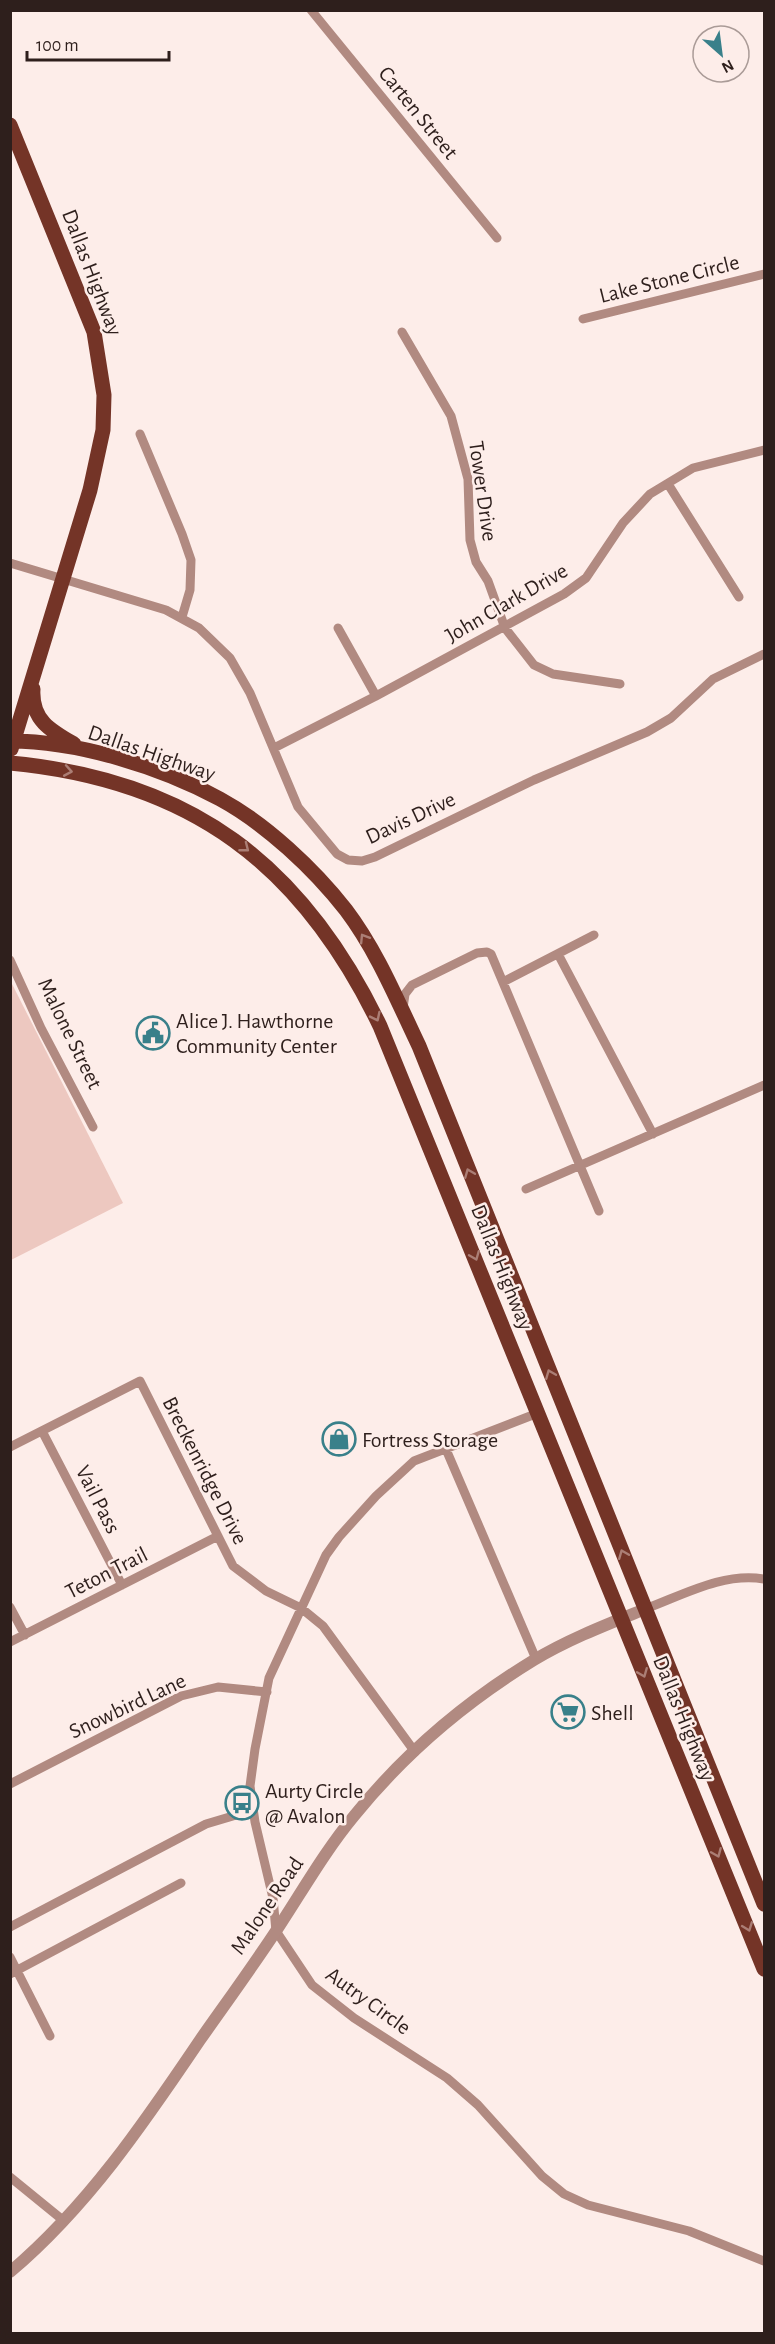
<svg xmlns="http://www.w3.org/2000/svg" width="775" height="2344" viewBox="0 0 775 2344" font-family="'Alegreya Sans',sans-serif">
<style>
.green{fill:#edc8c0}
.lines{fill:none;stroke-linecap:round;stroke-linejoin:round}
.minor{stroke:#b18a81;stroke-width:9}
.tertiary{stroke:#b18a81;stroke-width:12}
.primary{stroke:#743427;stroke-width:15}
.oneway{stroke:#ab7e75}
.labels{text-anchor:middle;stroke-width:5;stroke-linejoin:round;paint-order:stroke}
.street-label{font-size:22px;fill:#2e1f1c;stroke:#fdede9}
.poi-label{font-size:22px;fill:#2e1f1c;stroke:#fdede9;text-anchor:start}
</style>
<rect width="100%" height="100%" fill="#fdede9"/>
<path class="green" d="M11 982 123 1203 11 1260Z"/>
<g class="lines">
<path class="minor" d="M311 10 497 238
M583 319 764 274
M402 332 451 416 468 479 470 540 476 562 488 581 505 628 534 665 553 674 620 684
M140 434 182 534 191 560 190 590 182 617
M668 484 739 597
M10 563 166 610 199 628 230 658 250 693 298 807 337 854 348 860 362 861 375 857 534 780 647 732 671 718 713 679 764 654
M338 628 376 696
M274 748 376 696 564 594 586 578 623 523 650 494 693 468 764 450
M558 954 653 1134
M10 960 41 1028 93 1127
M503 982 594 935
M403 1008 405 994 412 985 477 953 487 952 491 954 599 1211
M526 1189 764 1085
M538 1413 414 1461 376 1496 339 1537 326 1555 269 1678 255 1749 250 1786 255 1822 273 1898 276 1931 312 1985 354 2018 447 2078 478 2105 542 2176 564 2194 588 2205 689 2231 764 2261
M42 1431 122 1585
M10 1447 140 1381 233 1566 266 1591 301 1608 323 1626 415 1752
M445 1447 536 1659
M10 1607 25 1635
M645 1609C683 1595 723 1572 764 1579
M10 1642 218 1536
M10 1784 181 1696 218 1687 267 1692
M10 1927 206 1824 253 1810
M10 1957 50 2036
M10 1974 181 1883
M10 2177 64 2221"/>
<path class="tertiary" d="M10 2272C87 2207 144 2123 200 2040 226 2003 253 1966 278 1928 303 1890 325 1851 354 1816 404 1754 467 1701 534 1660 569 1639 608 1624 645 1609"/>
<path class="primary" d="M10 125 94 332 104 395 103 430 90 490 11 749
M33 689C31 720 51 731 74 744
M10 741C78 741 161 767 220 799 266 824 314 869 346 910 377 951 397 1000 419 1046L764 1904
M10 763C191 780 302 864 380 1026L764 1969"/>
</g>
<defs><path id="oneway-chevron" d="M-2-3.5L2.5 0L-2 3.5" fill="none" stroke-width="1.6" stroke-linecap="round" stroke-linejoin="round" transform="scale(1.5)"/></defs>
<g class="oneway">
<use href="#oneway-chevron" transform="translate(68 771) rotate(10)"/>
<use href="#oneway-chevron" transform="translate(245 848) rotate(38)"/>
<use href="#oneway-chevron" transform="translate(364 938) rotate(-122)"/>
<use href="#oneway-chevron" transform="translate(376 1017) rotate(64)"/>
<use href="#oneway-chevron" transform="translate(469 1173) rotate(-112)"/>
<use href="#oneway-chevron" transform="translate(475 1256) rotate(68)"/>
<use href="#oneway-chevron" transform="translate(550 1374) rotate(-112)"/>
<use href="#oneway-chevron" transform="translate(623 1554) rotate(-112)"/>
<use href="#oneway-chevron" transform="translate(643 1673) rotate(68)"/>
<use href="#oneway-chevron" transform="translate(717 1853) rotate(67)"/>
<use href="#oneway-chevron" transform="translate(748 1927) rotate(69)"/>
</g>
<defs>
<symbol id="civic-ring" viewBox="-11 -11 22 22"><circle r="9.5" fill="#fdede9" stroke="#39808a" stroke-width="1.5"/><path d="M-.6-6.5H3V-4.5H.6V-3L4-1V1h2V6H-6V1h2V-1L-.6-3ZM-1.2 2.5V6h2.4V2.5Z" fill="#39808a"/></symbol>
<symbol id="shop-ring" viewBox="-11 -11 22 22"><circle r="9.5" fill="#fdede9" stroke="#39808a" stroke-width="1.5"/><path d="M-5-2.5h2.3a2.7 3.5 0 0 1 5.4 0H5L5.5 6h-11ZM-1.5-2.5h3a1.5 2.3 0 0 0-3 0Z" fill="#39808a"/></symbol>
<symbol id="supermarket-ring" viewBox="-11 -11 22 22"><circle r="9.5" fill="#fdede9" stroke="#39808a" stroke-width="1.5"/><path d="M-6-5.5h2.5l.6 2H6L4.5 2H-2.5L-4.4-4H-6ZM-1.5 3.2a1.3 1.3 0 1 0 .1 0ZM3 3.2a1.3 1.3 0 1 0 .1 0Z" fill="#39808a"/></symbol>
<symbol id="bus-ring" viewBox="-11 -11 22 22"><circle r="9.5" fill="#fdede9" stroke="#39808a" stroke-width="1.5"/><path d="M-5-6H5V4H4V6H2V4H-2V6H-4V4H-5ZM-3.5-4V0h7V-4ZM-3.5 1.2v1.5H-2V1.2ZM2 1.2v1.5H3.5V1.2Z" fill="#39808a"/></symbol>
</defs>
<g fill-rule="evenodd">
<use href="#civic-ring" x="134" y="1014" width="38" height="38"/>
<use href="#shop-ring" x="320" y="1420" width="38" height="38"/>
<use href="#supermarket-ring" x="549" y="1693" width="38" height="38"/>
<use href="#bus-ring" x="223" y="1784" width="38" height="38"/>
</g>
<g class="labels">
<g class="street-label">
<text transform="translate(419 112) rotate(51)" y="8">Carten Street</text>
<text transform="translate(93 272) rotate(69)" y="8">Dallas Highway</text>
<text transform="translate(669 278) rotate(-14)" y="8">Lake Stone Circle</text>
<text transform="translate(484 491) rotate(82)" y="8">Tower Drive</text>
<text transform="translate(506 602) rotate(-30)" y="8">John Clark Drive</text>
<text transform="translate(152 752) rotate(19)" y="8">Dallas Highway</text>
<text transform="translate(410 817) rotate(-25)" y="8">Davis Drive</text>
<text transform="translate(71 1033) rotate(64)" y="8">Malone Street</text>
<text transform="translate(503 1267) rotate(68)" y="8">Dallas Highway</text>
<text transform="translate(206 1470) rotate(63)" y="8">Breckenridge Drive</text>
<text transform="translate(99 1499) rotate(63)" y="8">Vail Pass</text>
<text transform="translate(106 1572) rotate(-27)" y="8">Teton Trail</text>
<text transform="translate(127 1705) rotate(-25)" y="8">Snowbird Lane</text>
<text transform="translate(685 1718) rotate(68)" y="8">Dallas Highway</text>
<text transform="translate(266 1905) rotate(-56)" y="8">Malone Road</text>
<text transform="translate(369 2000) rotate(36)" y="8">Autry Circle</text>
</g>
<g class="poi-label">
<text x="176" y="1028">Alice J. Hawthorne<tspan x="176" dy="25">Community Center</tspan></text>
<text x="362" y="1447">Fortress Storage</text>
<text x="591" y="1720">Shell</text>
<text x="265" y="1798">Aurty Circle<tspan x="265" dy="25">@ Avalon</tspan></text>
</g>
</g>
<rect width="775" height="2344" fill="none" stroke="#2e1f1c" stroke-width="24"/>
<g transform="translate(721 54) rotate(152)"><circle r="28" fill="#fdede9" stroke="#aa9b97" stroke-width="1.5"/>
<path d="M0-4.5L10 22L0 15L-10 22Z" fill="#39808a"/>
<text y="-9" font-size="16" font-weight="bold" text-anchor="middle" fill="#2e1f1c">N</text>
</g>
<path d="M27 51v9h142v-9" fill="none" stroke="#2e1f1c" stroke-width="3"/>
<text x="36" y="51" font-size="18" fill="#2e1f1c" stroke="#fdede9" stroke-width="4.5" paint-order="stroke">100 m</text>
</svg>
